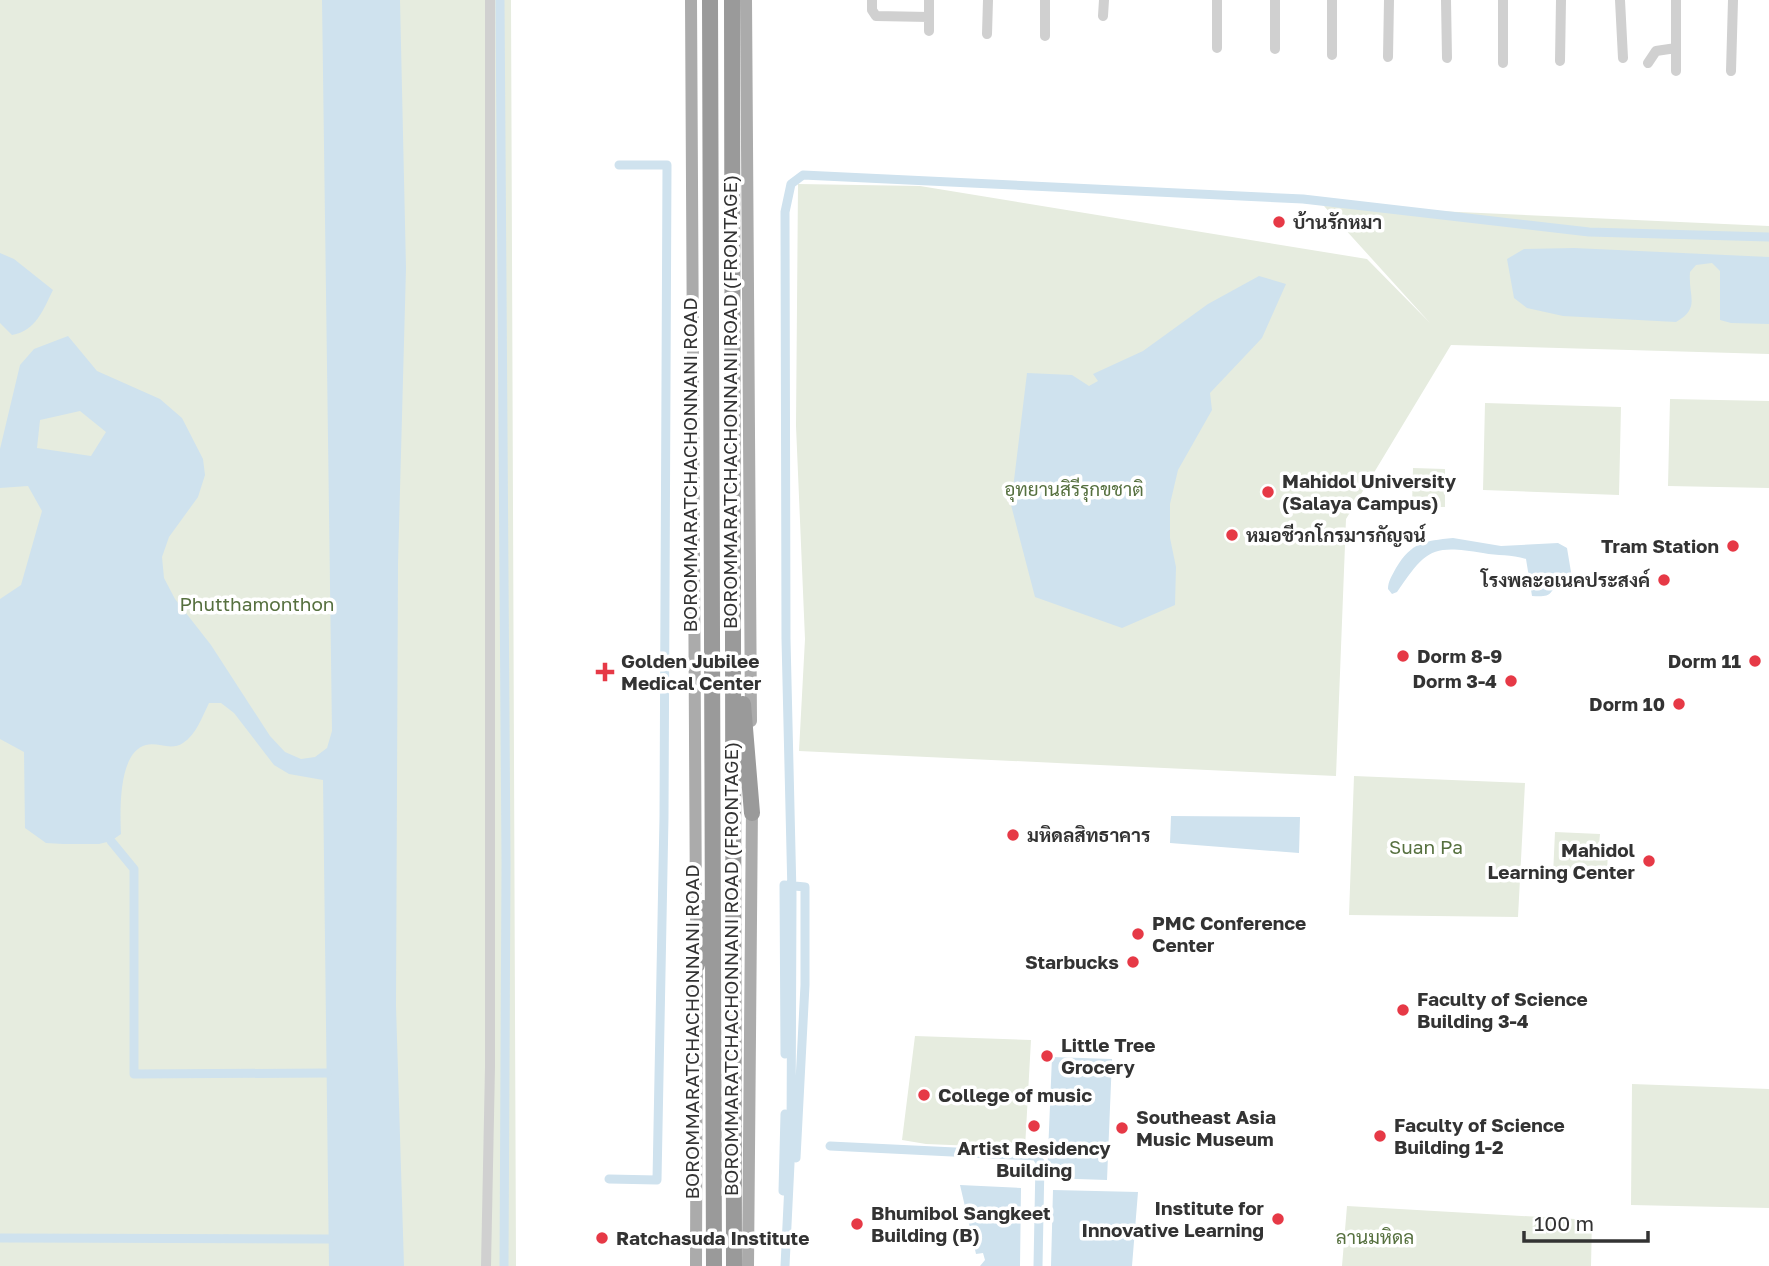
<svg xmlns="http://www.w3.org/2000/svg" width="1769" height="1266" viewBox="0 0 1769 1266" font-family="'Golos Text',Sarabun,sans-serif">
<style>
.green{fill:#e6ecdf}
.water{fill:#cfe2ee;fill-rule:evenodd}
.lines{fill:none;stroke-linecap:round;stroke-linejoin:round}
.canal{stroke:#cfe2ee;stroke-width:9}
.minor{stroke:#d0d0d0;stroke-width:10}
.major{stroke:#ababab;stroke-width:12}
.highway{stroke:#9a9a9a;stroke-width:16}
.poi-dot{fill:#e63946;stroke:#fff;stroke-width:2.5}
.labels{text-anchor:middle;stroke-width:7;stroke-linejoin:round;paint-order:stroke}
.poi-label{font-size:19px;font-weight:bold;fill:#333;stroke:#fff;text-anchor:start}
.street-label{font-size:19px;fill:#333;stroke:#fff}
.park-label{font-size:19px;fill:#56703f;stroke:#fff}
</style>
<rect width="100%" height="100%" fill="#fff"/>
<path class="green" d="M0 0H511L516 1266H0Z
M798 184 920 186 1367 259 1430 323 1324 206 1769 226V354L1451 345 1346 519 1336 776 799 751 805 639 796 426Z
M1670 399 1769 401V488L1668 486Z
M1485 403 1621 407 1619 495 1483 490Z
M1413 468 1445 469V507H1412Z
M1354 776 1525 783 1518 917 1349 915Z
M1555 832 1600 834 1599 845 1608 846 1607 878 1553 875Z
M915 1036 1031 1040 1025 1148 926 1144 902 1140Z
M1632 1084 1769 1089V1208L1631 1205Z
M1347 1206 1592 1220 1591 1266H1342Z"/>
<path class="water" d="M322 0H400L406 268 398 564 396 1006 404 1266H329L323 780 289 774 274 765 234 713 221 703H209C202 717 196 735 183 743 171 751 158 742 146 745 118 752 120 811 121 834L111 841 99 844H63L46 843 25 828 24 752 0 739V599L21 585 42 511 28 486 0 488V449L20 365 34 349 68 336 97 371 160 399 182 418 203 459 205 475 198 497 169 537 162 557 164 578 175 599 211 645 270 736 285 752 301 759 315 757 327 748 332 731ZM80 411 106 432 91 456 37 448 40 420Z
M1574 248 1769 257V324L1731 323 1720 320V271L1712 263 1696 265 1690 272C1688 297 1701 308 1676 322L1563 316 1527 308 1514 298 1507 259 1524 249Z
M0 253 14 259 53 290C43 310 36 331 12 335L0 323Z
M1259 276 1286 284 1262 338 1210 393 1212 410 1178 470 1170 504V538L1176 567 1175 605 1122 628 1035 597 1011 505 1027 373 1072 375 1089 386 1098 381 1093 374 1143 351 1208 304Z
M1453 538 1501 546 1558 543 1567 548 1572 578C1568 580 1564 580 1560 583 1546 594 1555 597 1532 596L1526 559C1511 554 1498 556 1483 553 1431 544 1426 550 1397 592L1392 594 1388 589C1388 581 1392 576 1396 568 1412 542 1424 541 1453 538Z
M1171 816 1300 817 1299 853 1170 843Z
M1052 1057 1112 1059 1107 1180 1047 1178Z
M960 1185 1021 1188 1020 1266H980L985 1260 983 1253 976 1254Z
M1053 1190 1138 1192 1132 1266H1051Z"/>
<g class="lines">
<path class="canal" d="M500 0 506 863 504 1266
M111 841 134 869V1074L327 1073
M785 1054 784 885 805 887V985L796 1158
M830 1146 1036 1156 1040 1162 1038 1266
M609 1179 657 1180 664 817 667 165H619
M783 1191 785 1114
M0 1238 329 1239
M785 1266 791 1143 792 894 786 639 785 212 791 184 803 175 1303 199 1589 232 1769 237"/>
<path class="minor" d="M872 0V10L876 16 929 17
M1275 0V49
M1332 0V55
M1446 0 1447 58
M1620 0 1623 58
M1676 0V71
M1103 16 1104 0
M929 31V0
M987 34 988 0
M1045 36V0
M1217 48V0
M1388 57 1389 0
M1560 61 1561 0
M1503 63V0
M1648 63 1656 51 1676 48
M1731 71 1733 0
M486 1266 490 1067V0"/>
<path class="major" d="M691 0 696 920
M746 0 751 721
M696 1266 697 956
M748 1266 752 805"/>
<path class="highway" d="M710 0 714 1266
M732 0 734 1266
M743 704 752 813
M697 965 703 908"/>
</g>
<g class="poi-dot">
<circle cx="1279" cy="222" r="7"/>
<circle cx="1268" cy="492" r="7"/>
<circle cx="1232" cy="535" r="7"/>
<circle cx="1733" cy="546" r="7"/>
<circle cx="1664" cy="580" r="7"/>
<circle cx="1403" cy="656" r="7"/>
<circle cx="1755" cy="661" r="7"/>
<path d="M601.5 661.5h7v7h7v7h-7v7h-7v-7h-7v-7h7z"/>
<circle cx="1511" cy="681" r="7"/>
<circle cx="1679" cy="704" r="7"/>
<circle cx="1013" cy="835" r="7"/>
<circle cx="1649" cy="861" r="7"/>
<circle cx="1138" cy="934" r="7"/>
<circle cx="1133" cy="962" r="7"/>
<circle cx="1403" cy="1010" r="7"/>
<circle cx="1047" cy="1056" r="7"/>
<circle cx="924" cy="1095" r="7"/>
<circle cx="1034" cy="1126" r="7"/>
<circle cx="1122" cy="1128" r="7"/>
<circle cx="1380" cy="1136" r="7"/>
<circle cx="1278" cy="1219" r="7"/>
<circle cx="857" cy="1224" r="7"/>
<circle cx="602" cy="1238" r="7"/>
</g>
<g class="labels">
<g class="poi-label">
<text x="1293" y="229">บ้านรักหมา</text>
<text x="1282" y="488">Mahidol University<tspan x="1282" dy="22">(Salaya Campus)</tspan></text>
<text x="1246" y="542">หมอชีวกโกรมารกัญจน์</text>
<text x="1719" y="553" text-anchor="end">Tram Station</text>
<text x="1650" y="587" text-anchor="end">โรงพละอเนคประสงค์</text>
<text x="1417" y="663">Dorm 8-9</text>
<text x="621" y="668">Golden Jubilee<tspan x="621" dy="22">Medical Center</tspan></text>
<text x="1741" y="668" text-anchor="end">Dorm 11</text>
<text x="1497" y="688" text-anchor="end">Dorm 3-4</text>
<text x="1665" y="711" text-anchor="end">Dorm 10</text>
<text x="1027" y="842">มหิดลสิทธาคาร</text>
<text x="1635" y="857" text-anchor="end">Mahidol<tspan x="1635" dy="22">Learning Center</tspan></text>
<text x="1152" y="930">PMC Conference<tspan x="1152" dy="22">Center</tspan></text>
<text x="1119" y="969" text-anchor="end">Starbucks</text>
<text x="1417" y="1006">Faculty of Science<tspan x="1417" dy="22">Building 3-4</tspan></text>
<text x="1061" y="1052">Little Tree<tspan x="1061" dy="22">Grocery</tspan></text>
<text x="938" y="1102">College of music</text>
<text x="1136" y="1124">Southeast Asia<tspan x="1136" dy="22">Music Museum</tspan></text>
<text x="1394" y="1132">Faculty of Science<tspan x="1394" dy="22">Building 1-2</tspan></text>
<text x="1034" y="1155" text-anchor="middle">Artist Residency<tspan x="1034" dy="22">Building</tspan></text>
<text x="1264" y="1215" text-anchor="end">Institute for<tspan x="1264" dy="22">Innovative Learning</tspan></text>
<text x="871" y="1220">Bhumibol Sangkeet<tspan x="871" dy="22">Building (B)</tspan></text>
<text x="616" y="1245">Ratchasuda Institute</text>
</g>
<g class="street-label">
<text transform="translate(730 402) rotate(-90)" y="7">BOROMMARATCHACHONNANI ROAD (FRONTAGE)</text>
<text transform="translate(690 465) rotate(-90)" y="7">BOROMMARATCHACHONNANI ROAD</text>
<text transform="translate(731 969) rotate(-90)" y="7">BOROMMARATCHACHONNANI ROAD (FRONTAGE)</text>
<text transform="translate(692 1032) rotate(-90)" y="7">BOROMMARATCHACHONNANI ROAD</text>
</g>
<g class="park-label">
<text x="1074" y="496">อุทยานสิรีรุกขชาติ</text>
<text x="257" y="611">Phutthamonthon</text>
<text x="1426" y="854">Suan Pa</text>
<text x="1375" y="1244">ลานมหิดล</text>
</g>
</g>
<path d="M1524 1231v10h124v-10" fill="none" stroke="#333333" stroke-width="3.5"/>
<text x="1534" y="1231" font-size="21" fill="#333333" stroke="#ffffff" stroke-width="5" paint-order="stroke">100 m</text>
</svg>
